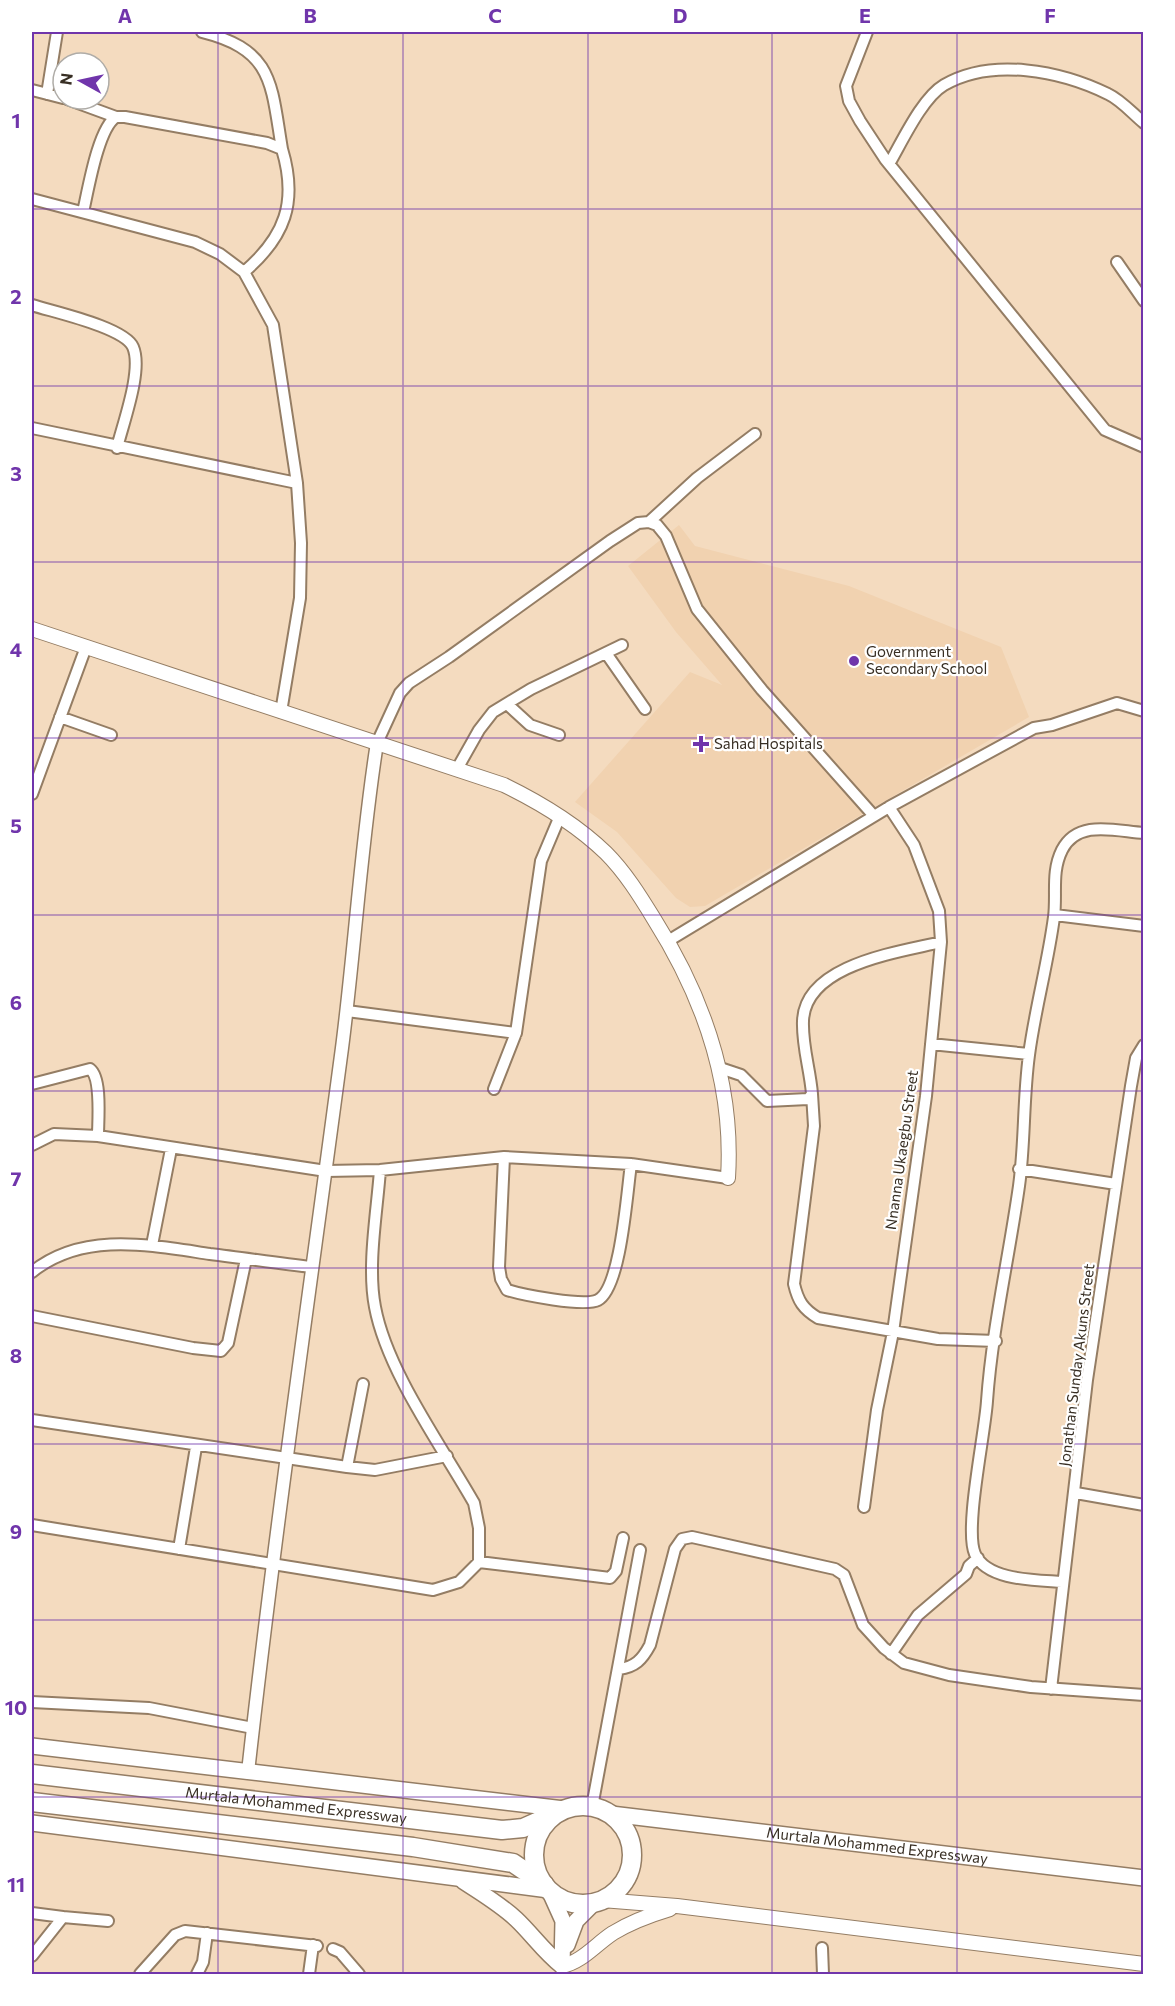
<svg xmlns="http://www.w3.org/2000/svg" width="1175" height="2006" viewBox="0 0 1175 2006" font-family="Commissioner,sans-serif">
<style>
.built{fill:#f1d2b0}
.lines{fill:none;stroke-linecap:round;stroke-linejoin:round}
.minor-casing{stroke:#947d64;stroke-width:14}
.tertiary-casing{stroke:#947d64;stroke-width:15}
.secondary-casing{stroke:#947d64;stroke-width:16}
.primary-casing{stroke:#947d64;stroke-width:18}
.motorway-casing{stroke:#947d64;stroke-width:21}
.minor{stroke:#fff;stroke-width:10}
.tertiary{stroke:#fff;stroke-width:12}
.secondary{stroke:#fff;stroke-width:14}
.primary{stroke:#fff;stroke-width:15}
.motorway{stroke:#fff;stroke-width:18}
.grid{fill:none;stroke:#7035ab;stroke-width:1.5;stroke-opacity:0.55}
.poi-dot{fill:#7035ab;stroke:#fff;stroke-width:2}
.labels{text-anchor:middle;stroke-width:4.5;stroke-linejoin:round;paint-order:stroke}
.poi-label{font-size:15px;fill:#382f24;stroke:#fff;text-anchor:start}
.street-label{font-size:15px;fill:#382f24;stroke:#fff}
.neatline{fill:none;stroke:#7035ab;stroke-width:2}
.grid-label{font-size:20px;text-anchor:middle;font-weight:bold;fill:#7035ab}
</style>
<rect width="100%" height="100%" fill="#f4dbbf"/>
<path class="built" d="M679 525 695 546 849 586 1001 647 1029 717 705 906 690 907 676 898 617 832 575 802 690 672 722 685 676 632 628 566Z"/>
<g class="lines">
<defs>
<path id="minor" d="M202 32C274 50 271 84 282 149
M867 32 846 86 849 101 860 121 885 159 1105 430 1144 447
M32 90 63 98
M47 94 57 32
M67 99 116 117
M889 164C902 142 922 98 944 85 992 57 1061 71 1108 94 1121 100 1133 114 1144 123
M32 199 195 242 220 254 244 272 273 325 297 483 301 543 300 598 281 712
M83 212C88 191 98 128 116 117H125L267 143 282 149C298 202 285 237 244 272
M1117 262 1144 301
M32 305C53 312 124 327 133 347 143 370 123 423 117 448
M32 428 297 483
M649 522 697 478 755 434
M606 653 645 709
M507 704 530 725 559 735
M60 717 111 735
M377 743 400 693 409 683 449 657 610 541 638 523 649 522 657 525 666 536 697 609 762 690 874 816
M457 769 479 730 493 712 531 689 622 645
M32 794 86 647
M1055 915 1144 926
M668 941 889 807 1034 728 1052 725 1117 703 1144 711
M347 1011 516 1033
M931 1044 1029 1054
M720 1068 741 1075 767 1101 808 1099 812 1094C810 1069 802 1046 803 1021 805 964 900 952 941 942
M32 1084 90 1069C102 1078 98 1120 98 1136
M494 1089 516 1033 541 861 560 816
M812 1094 814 1126 794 1284C798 1301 803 1309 818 1318L938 1339 996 1341
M32 1145 54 1134 98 1136 326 1171 380 1170 504 1157 631 1164 728 1178
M504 1157 499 1267 501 1279 507 1290C523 1295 584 1307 598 1300 621 1288 627 1191 631 1164
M1019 1169 1116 1184
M152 1245 171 1149
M32 1272C83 1231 149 1245 210 1254 243 1258 277 1263 311 1267
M32 1316 193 1348 221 1351 228 1343 246 1259
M32 1420 347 1467 375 1470 447 1456
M347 1467 363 1384
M1076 1493 1144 1505
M864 1507 877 1410 893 1332 926 1096 941 942 939 911 914 845 889 807
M32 1525 433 1590 459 1582 479 1562V1528L474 1503C441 1445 387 1371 375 1307 367 1266 377 1212 380 1170
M179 1549 196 1447
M479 1562 610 1578 616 1571 623 1538
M1062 1582C1037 1580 987 1581 975 1554 964 1529 985 1434 987 1401 992 1330 1009 1257 1019 1186 1025 1143 1023 1099 1029 1055 1035 1009 1048 963 1054 917 1057 894 1051 872 1062 850 1078 819 1115 831 1144 833
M891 1654 918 1615 966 1574 969 1566 978 1558
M619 1669C635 1667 642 1660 650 1645L675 1549 682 1539 692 1537 835 1569 844 1575 863 1625 884 1648 904 1663 949 1675 1031 1687 1144 1695
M1051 1689 1087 1380 1131 1086 1136 1058 1144 1045
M32 1702 149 1708 253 1728
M592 1807 640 1550
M32 1913 63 1917 32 1956
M63 1917 108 1921
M822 1948 823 1974
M333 1949 340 1952 359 1974
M140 1974 175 1935 185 1931 317 1946
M197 1974 203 1962 207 1933
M309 1974 313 1945"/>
<path id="tertiary" d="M248 1772C275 1530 310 1289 342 1048 355 947 361 844 377 743"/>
<path id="secondary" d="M32 629 504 785C541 803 576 824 606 853 625 872 640 896 654 919 704 998 734 1084 728 1178
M602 1900 677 1906 1144 1964
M562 1966C582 1962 596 1944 613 1933 631 1922 650 1915 670 1909"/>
<g id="primary">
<path d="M32 1746 564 1809"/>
<path id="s1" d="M611 1814 1144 1878"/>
<path d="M32 1823 549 1890 563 1921 562 1966"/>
<path d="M463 1881C481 1893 500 1904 516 1919 532 1934 544 1952 562 1966"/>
<path d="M567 1945 576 1921 594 1903"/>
</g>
<g id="motorway">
<path id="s2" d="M32 1774 502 1830 523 1828 557 1813"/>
<path d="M32 1802 413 1847 513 1863 544 1884"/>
<circle cx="583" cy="1855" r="49"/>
</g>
</defs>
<use href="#minor" class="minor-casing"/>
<use href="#tertiary" class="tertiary-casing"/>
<use href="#secondary" class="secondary-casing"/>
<use href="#primary" class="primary-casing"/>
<use href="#motorway" class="motorway-casing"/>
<use href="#minor" class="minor"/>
<use href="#tertiary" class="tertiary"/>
<use href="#secondary" class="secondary"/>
<use href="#primary" class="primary"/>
<use href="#motorway" class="motorway"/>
</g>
<path class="grid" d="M218 32V1974M403 32V1974M588 32V1974M772 32V1974M957 32V1974M32 209H1144M32 386H1144M32 562H1144M32 738H1144M32 915H1144M32 1091H1144M32 1268H1144M32 1444H1144M32 1620H1144M32 1797H1144"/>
<g class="poi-dot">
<circle cx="854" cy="661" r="6"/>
<path d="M698 735h6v6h6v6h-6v6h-6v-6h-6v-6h6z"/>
</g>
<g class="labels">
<g class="poi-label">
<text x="866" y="657">Government<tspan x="866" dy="17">Secondary School</tspan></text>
<text x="714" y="749">Sahad Hospitals</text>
</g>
<g class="street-label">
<text transform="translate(902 1150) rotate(-82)" y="5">Nnanna Ukaegbu Street</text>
<text transform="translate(1077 1365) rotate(-83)" y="5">Jonathan Sunday Akuns Street</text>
<text dy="5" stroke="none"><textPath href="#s2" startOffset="266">Murtala Mohammed Expressway</textPath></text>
<text dy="5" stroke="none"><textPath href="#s1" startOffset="268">Murtala Mohammed Expressway</textPath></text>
</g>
</g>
<rect width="1175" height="2006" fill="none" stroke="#ffffff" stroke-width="66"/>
<g transform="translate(81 81) rotate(278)"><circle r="28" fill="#ffffff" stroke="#afaca7" stroke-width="1.5"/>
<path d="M0-4.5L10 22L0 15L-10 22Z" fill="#7035ab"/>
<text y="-9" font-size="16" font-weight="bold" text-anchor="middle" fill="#382f24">N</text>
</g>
<rect x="33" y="33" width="1109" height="1940" class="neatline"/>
<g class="grid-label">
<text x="125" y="23">A</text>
<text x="310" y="23">B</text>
<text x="495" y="23">C</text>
<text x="680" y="23">D</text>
<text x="865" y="23">E</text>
<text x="1050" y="23">F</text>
<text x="16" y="128">1</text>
<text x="16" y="304">2</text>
<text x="16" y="481">3</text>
<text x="16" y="657">4</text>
<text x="16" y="833">5</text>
<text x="16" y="1010">6</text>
<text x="16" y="1186">7</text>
<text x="16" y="1363">8</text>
<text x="16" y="1539">9</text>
<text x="16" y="1715">10</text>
<text x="16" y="1892">11</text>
</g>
</svg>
